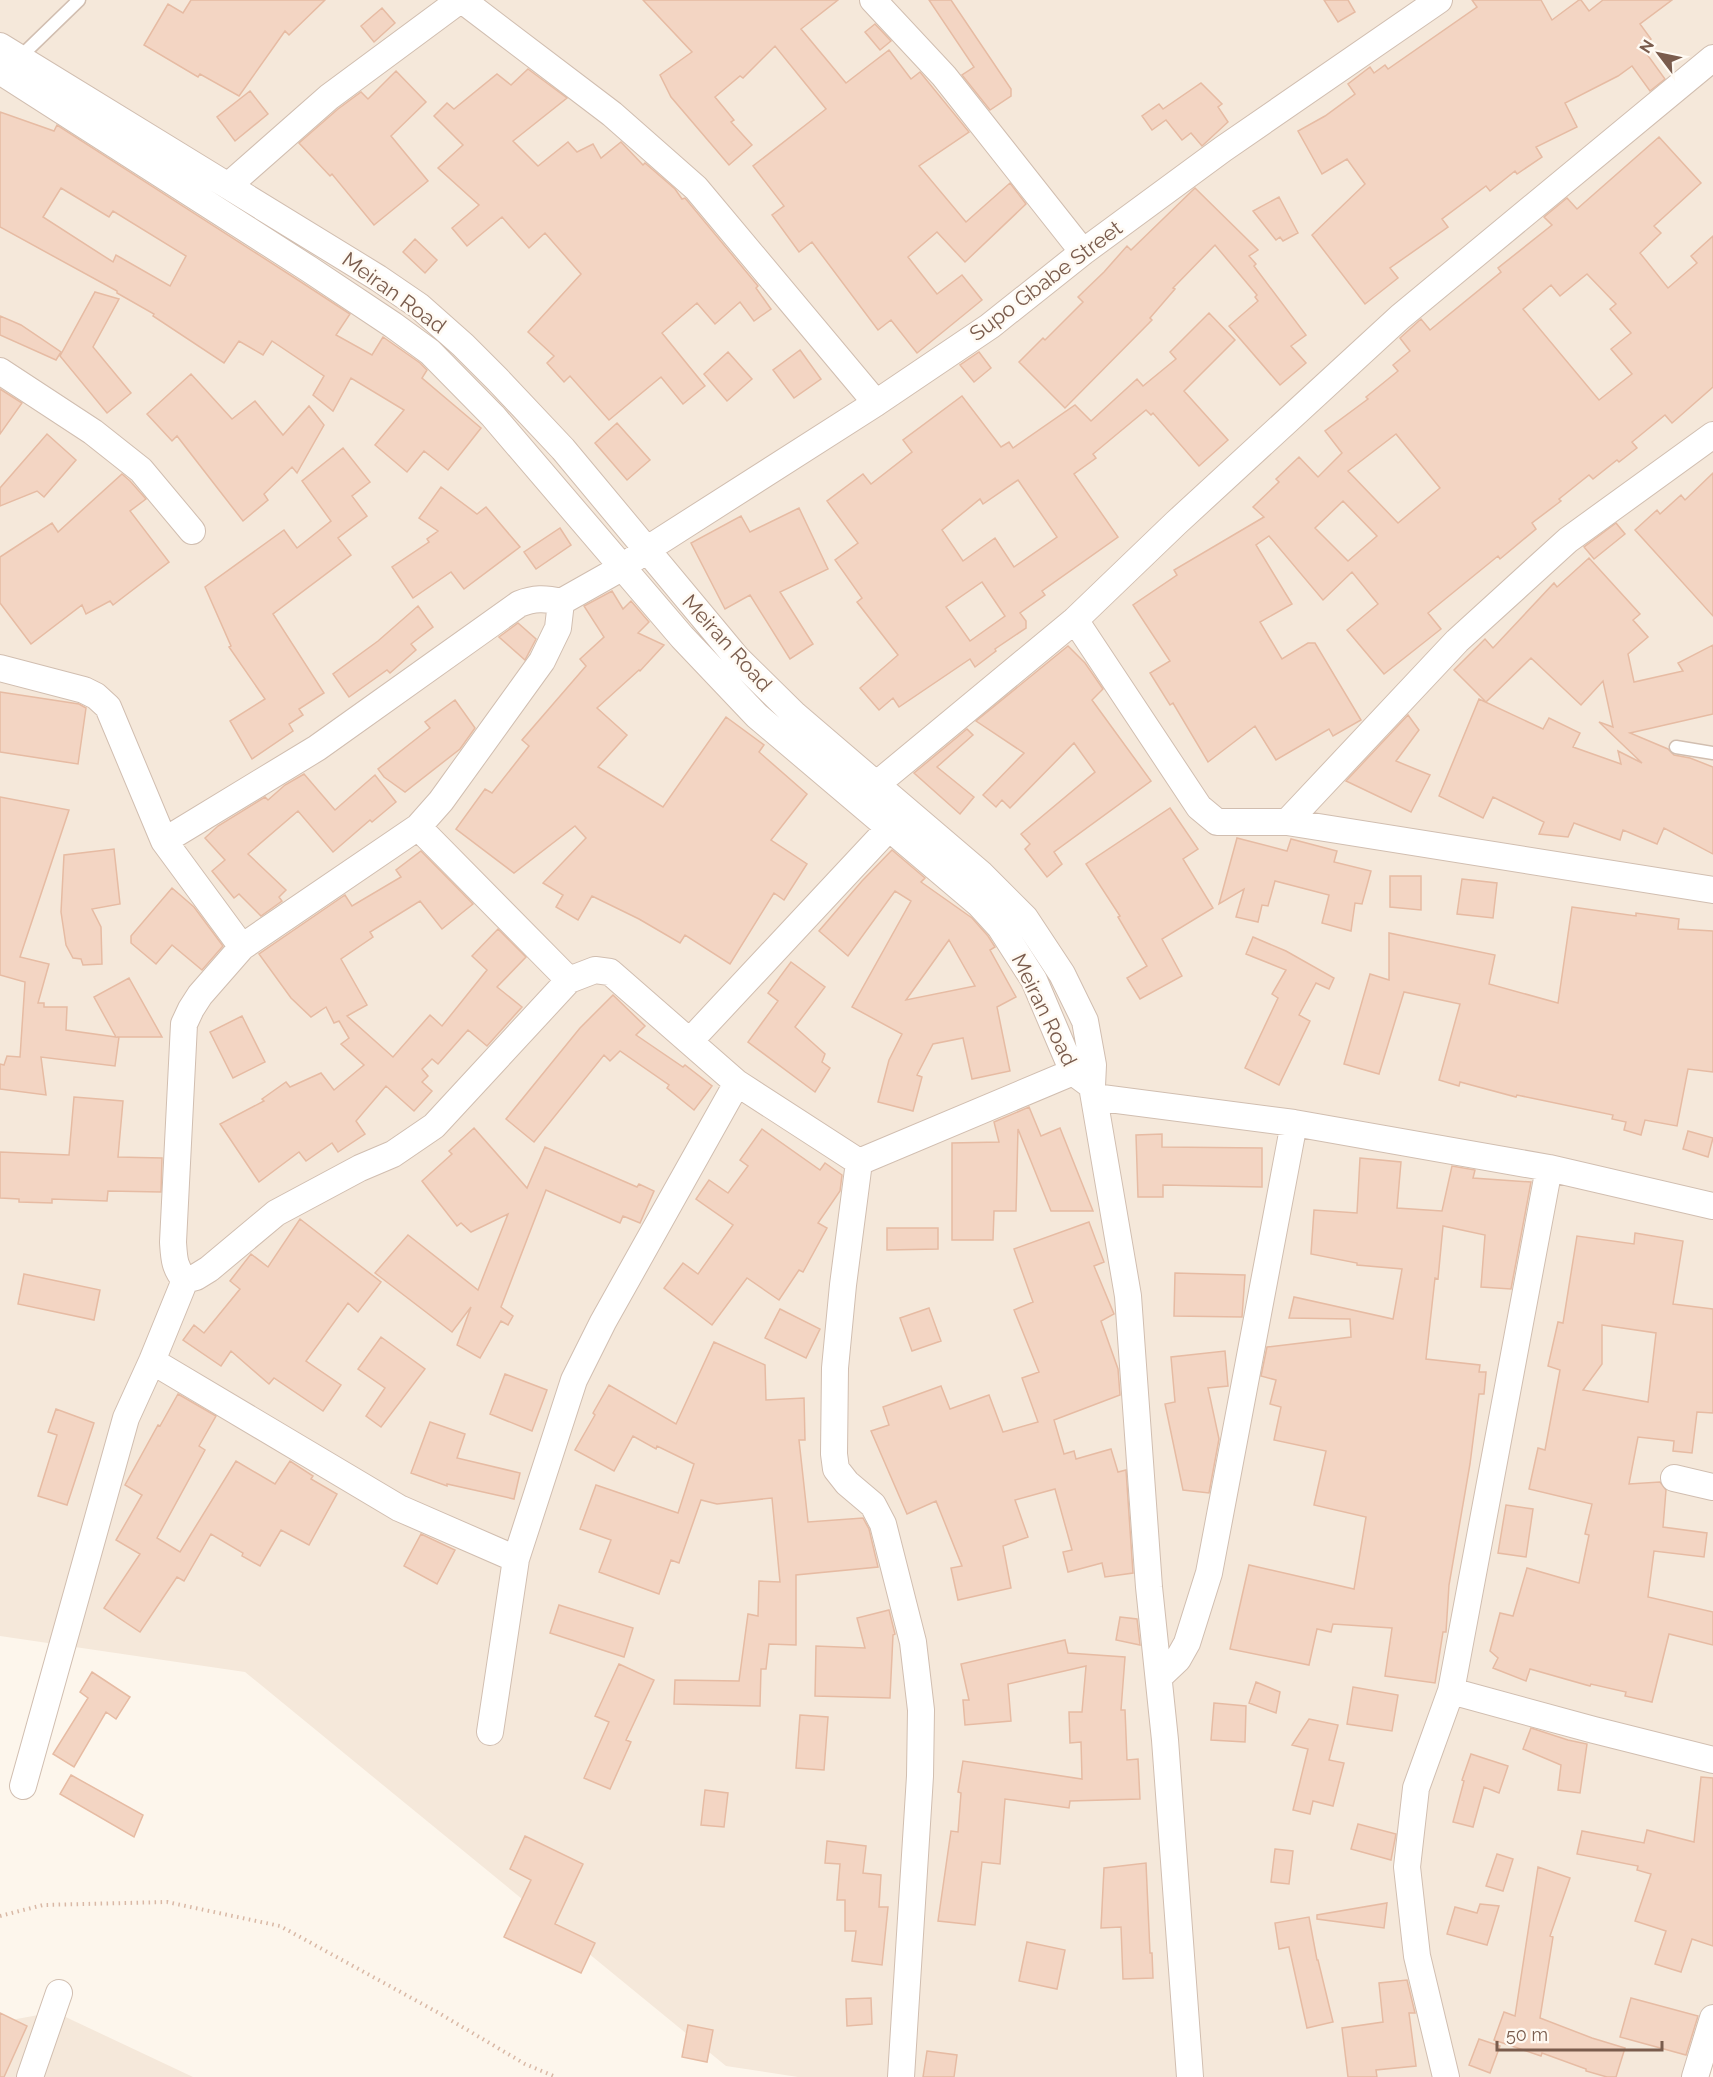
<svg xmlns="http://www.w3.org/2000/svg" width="1713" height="2077" viewBox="0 0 1713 2077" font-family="Raleway,sans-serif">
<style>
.residential{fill:#f5e8da}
.building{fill:#f3d5c3;stroke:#e6bba3;stroke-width:1.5;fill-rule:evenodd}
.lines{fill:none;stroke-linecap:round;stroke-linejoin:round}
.service-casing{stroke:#d1beb0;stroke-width:15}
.minor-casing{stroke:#d1beb0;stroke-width:28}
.path{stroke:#d9b8a5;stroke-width:4;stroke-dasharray:1.5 4.5;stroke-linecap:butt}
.service{stroke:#fff;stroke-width:12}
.minor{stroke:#fff;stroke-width:26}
.labels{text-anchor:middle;stroke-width:5;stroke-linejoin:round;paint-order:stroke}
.street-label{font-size:21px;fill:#7a5c4d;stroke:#fffaf3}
</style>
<rect width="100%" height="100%" fill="#fdf6ec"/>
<path class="residential" d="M0 0H1713V2055L1689 2077H798L726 2066 245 1672 0 1636Z
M55 2012 193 2077H0V2022Z"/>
<path class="building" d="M191 0H325L289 35 285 31 239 96 200 74 198 77 144 45 168 4 183 13Z
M643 0H838L801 29 846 83 889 50 911 79 920 72 969 132 919 166 966 222 1010 183 1026 204 965 262 937 232 908 257 937 294 962 275 982 300 917 353 891 320 878 330 812 242 799 252 772 215 784 206 753 166 826 109 775 46 743 78 740 76 715 97 734 120 731 122 752 145 729 165 671 97 660 75 692 52Z
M929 0H951L1011 89V96L990 110 962 75 974 67Z
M1324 0H1348L1355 12 1338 22Z
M1472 0H1541L1552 20 1579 0H1581L1589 11 1603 0H1672L1640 24 1651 39 1641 46 1665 79 1650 91 1632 66 1618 76 1565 103 1577 127 1536 147 1542 157 1517 174 1515 171 1490 191 1486 186 1442 219 1448 227 1390 268 1398 278 1365 304 1312 235 1365 184 1347 159 1322 174 1298 131 1325 116 1355 94 1348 84 1370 67 1374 73 1385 65 1388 69 1477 7Z
M382 8 395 23 374 42 361 26Z
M875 24 891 41 880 50 865 32Z
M528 69 567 98 513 141 538 166 568 142 577 152 593 144 601 158 621 142 643 165 645 163 675 189 682 199 685 198 758 286 756 288 771 309 754 321 740 302 715 324 697 303 662 333 705 386 683 404 661 377 609 420 570 376 564 382 547 363 554 356 528 332 581 274 545 233 529 248 502 217 467 246 452 228 479 205 438 168 463 145 434 116 447 103 454 109 497 74 511 85Z
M396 71 426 102 391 136 428 181 374 225 332 174 330 176 299 143 338 109 361 92 368 99Z
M1201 83 1222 104 1218 107 1228 122 1202 146 1191 133 1182 140 1166 120 1152 130 1142 116 1159 104 1163 109Z
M250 91 268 114 235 141 217 117Z
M0 112 54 131 57 125 301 282 350 314 336 335 372 355 383 337 420 363 427 370 422 378 481 428 448 470 424 451 407 472 375 445 404 410 351 378 333 411 313 395 324 376 272 341 263 355 239 341 224 363 153 316 154 314 117 293V291L0 227ZM61 188 109 217 113 211 186 256 170 286 116 255 113 262 43 217Z
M1659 137 1701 183 1654 226 1661 233 1640 253 1668 288 1697 263 1691 256 1713 236V387L1672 423 1665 415 1632 442 1637 448 1619 462 1617 460 1593 479 1589 475 1559 499 1561 501 1532 523 1536 529 1500 559 1498 556 1428 613 1441 629 1384 674 1347 630 1378 604 1352 572 1323 600 1269 536 1256 545 1292 604 1260 622 1282 659 1308 643H1315L1361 720 1333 736 1329 729 1276 760 1255 726 1208 762 1173 703 1170 705 1150 673 1170 661 1133 605 1177 575 1174 570 1264 517 1253 507 1279 482 1276 479 1299 457 1318 477 1342 453 1325 431 1368 399 1366 397 1398 371 1393 365 1410 351 1400 338 1421 319 1430 330 1501 272 1498 268 1552 225 1544 217 1567 198 1577 209ZM1587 274 1616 304 1610 309 1631 333 1611 349 1632 374 1599 400 1523 309 1551 285 1560 296ZM1396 434 1440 488 1398 523 1348 471ZM1343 501 1377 536 1348 561 1315 528Z
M1195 188 1258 250 1249 256 1256 264 1254 266 1306 335 1291 346 1306 363 1280 385 1229 326 1258 301 1255 297 1257 295 1215 245 1173 288 1175 289 1150 318 1152 320 1065 408 1019 362 1043 338 1045 340 1083 302 1078 297 1104 272 1127 246 1131 250Z
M1279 197 1298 233 1283 241 1280 237 1276 240 1253 211Z
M415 239 437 260 425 273 403 252Z
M95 292 119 299 93 347 131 393 107 413 60 356Z
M1209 313 1235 340 1184 391 1228 440 1199 466 1153 413 1151 415 1146 410 1093 454 1096 458 1074 474 1118 537 1042 591 1045 595 1020 613 1026 621V628L995 649 996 651 975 667 970 659 899 707 893 698 879 710 860 688 898 655 857 602 862 598 835 560 858 543 827 501 863 474 871 484 912 452 903 440 962 396 1001 447 1009 442 1013 448 1075 405 1091 421 1137 379 1143 386 1176 359 1170 352ZM1018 480 1057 537 1014 567 995 538 963 561 942 530 980 499 983 504ZM982 582 1005 616 970 641 946 607Z
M0 316 21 325 61 352 56 360 0 335Z
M800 350 821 379 794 398 773 370Z
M728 352 752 379 727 401 704 374Z
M979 352 991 368 974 382 960 365Z
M191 374 232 419 255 401 283 435 309 406 324 425 297 473 292 467 264 494 268 500 243 521 177 436 172 441 147 414Z
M0 389 22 403 0 434Z
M617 423 650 460 627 480 595 443Z
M47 434 76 460 44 497 37 491 0 506V488Z
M343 448 370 482 352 496 367 516 338 538 351 555 273 614 324 693 299 709 303 715 289 724 293 731 252 759 230 721 265 699 229 647 231 646 205 587 284 530 297 548 331 521 302 481Z
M1713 473V616L1635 530 1657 510 1660 514 1681 495 1685 500Z
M122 474 130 481 146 499 130 511 169 562 113 605 110 601 86 614 82 605 31 644 0 603V557L52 523 58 532Z
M441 487 477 514 486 507 520 547 464 589 451 572 413 598 392 567 429 542 427 539 438 531 419 518Z
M799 508 828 569 780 592 813 644 790 659 750 595 725 609 691 543 741 516 750 532Z
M1616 523 1625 534 1594 559 1584 547Z
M560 528 571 545 536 569 524 552Z
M1589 558 1640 614 1633 620 1648 637 1628 654 1634 682 1683 671 1678 663 1713 645V714L1630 733 1668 749 1674 755 1690 758 1713 767V854L1664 828 1657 844 1623 830 1620 840 1574 823 1568 837 1539 834 1544 822 1493 797 1483 818 1439 796 1479 699 1543 729 1549 718 1580 733 1573 747 1621 764 1618 751 1642 763 1599 722 1613 727 1603 681 1581 705 1531 658 1486 702 1454 670 1485 639 1493 648 1554 583 1557 587Z
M612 591 623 609 631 601 649 622 638 633 664 645 640 671 639 670 597 708 627 735 598 767 663 807 726 717 764 745 759 752 807 794 771 840 807 864 784 900 774 893 730 964 685 935 680 943 639 919 592 896 578 920 556 907 563 895 543 883 586 838 575 826 514 873 456 829 485 789 492 793 529 746 522 740 586 666 580 659 604 637 584 606Z
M418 606 433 627 411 644 416 650 390 673 387 670 349 697 333 674 378 641Z
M518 623 536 639 525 660 499 637Z
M1068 646 1085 663 1103 689 1092 700 1151 781 1054 852 1062 864 1047 877 1025 849 1030 844 1021 834 1095 772 1074 743 1010 808 1002 800 996 807 983 795 1024 753 976 721Z
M0 692 79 704 86 708 78 764 0 752Z
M455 700 475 728 460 749 405 792 384 777 378 769 430 728 425 722Z
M1408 715 1419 730 1396 761 1430 775 1411 812 1346 781Z
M967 729 973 735 937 767 974 797 960 814 914 773Z
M304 774 335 810 375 775 396 802 372 822 370 820 333 852 298 811 248 854 286 890 279 897 282 901 261 916 239 894 234 898 212 871 225 860 205 838 218 826 265 797 268 800 285 785Z
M0 797 69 810 20 957 49 964 38 1003H44V1007H67L66 1030 116 1037 94 997 129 978 162 1037H117H119L115 1066 41 1057 46 1095 0 1089V1064L4 1065 7 1056 20 1057 25 982 0 975Z
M1170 808 1198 849 1183 859 1213 908 1162 939 1182 976 1140 999 1127 978 1147 966 1118 917 1120 916 1086 864Z
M1237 838 1287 851 1291 839 1337 851 1334 862 1371 871 1362 904 1355 903 1351 931 1322 923 1329 895 1275 881 1268 906 1262 905 1258 922 1236 917 1244 889 1219 904Z
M114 849 120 904 92 909 101 927 102 964 83 965 81 959 73 958 66 945 61 912 64 855Z
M892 850 925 878 921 882 972 918 988 936 995 947 990 950 1016 997 997 1007 1010 1071 972 1079 963 1038 933 1044 917 1075 922 1077 913 1111 878 1102 889 1060 902 1034 852 1007 911 901 895 891 848 956 819 931 862 881ZM949 940 975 986 906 1000Z
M421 851 473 904 442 929 420 901 370 932 373 937 341 959 367 1005 347 1016 393 1057 430 1015 442 1026 487 970 472 956 498 929 526 957 497 987 522 1007 487 1046 468 1030 438 1064 432 1059 422 1069 428 1076 422 1082 432 1091 414 1111 386 1086 356 1121 365 1134 338 1152 332 1143 306 1161 299 1152 259 1182 220 1124 264 1101 262 1099 286 1082 290 1087 321 1073 334 1090 364 1065 341 1044 349 1038 339 1021 334 1023 326 1007 311 1017 291 998 259 954 345 895 352 906 401 877 396 870Z
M1390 876H1421V910L1390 907Z
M1462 879 1497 883 1493 918 1457 914Z
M172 888 194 907 223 946 202 970 172 945 156 964 131 943V936Z
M1572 907 1636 916V913L1679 919 1678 929 1713 931V1072L1688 1069 1677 1126 1645 1120 1641 1135 1624 1130 1626 1122 1612 1119 1613 1115 1517 1095 1516 1097 1460 1082 1459 1086 1439 1080 1460 1004 1404 992 1379 1074 1344 1064 1370 974 1389 980V933L1495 955 1489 984 1558 1003Z
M1253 937 1286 951 1334 978 1329 989 1316 983 1299 1015 1310 1021 1279 1085 1245 1068 1278 998 1272 994 1286 970 1246 954Z
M791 962 825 987 795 1027 825 1054 822 1062 830 1068 815 1092 748 1042 778 1001 768 993Z
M613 995 645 1026 636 1035 683 1067 685 1065 712 1086 694 1110 667 1088 669 1085 620 1051 610 1061 604 1055 534 1142 506 1119 580 1028Z
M242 1016 265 1062 233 1078 210 1032Z
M74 1097 123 1101 118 1157 162 1158 161 1192 108 1191 107 1201 52 1199V1203L19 1202V1199L0 1198V1152L69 1155Z
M1029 1107 1041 1136 1060 1128 1093 1211H1051L1018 1129 1016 1211H994L993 1240H952V1143L999 1142 994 1122Z
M474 1128 527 1188 545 1147 637 1187 639 1184 654 1191 640 1223 623 1216 620 1223 546 1190 501 1307 513 1316 508 1325 501 1321 480 1358 457 1345 471 1307 452 1332 375 1273 408 1235 478 1290 508 1214 471 1232 461 1223 457 1226 422 1181 452 1154 449 1151Z
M762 1129 820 1170 825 1163 842 1175 840 1191 818 1223 827 1228 803 1272 799 1270 779 1300 747 1278 712 1325 664 1288 683 1263 698 1274 733 1225 696 1199 709 1180 728 1193 748 1166 740 1160Z
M1688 1131 1713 1138 1708 1157 1683 1149Z
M1162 1134V1147L1262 1148V1187L1163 1185V1197H1138L1136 1135Z
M1360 1158 1401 1162 1397 1208 1442 1211 1452 1166 1475 1170 1473 1178 1531 1182 1511 1289 1481 1287 1485 1235 1443 1226 1438 1279 1435 1278 1426 1359 1480 1365 1479 1372H1486L1484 1394H1479L1470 1464 1449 1585 1446 1632H1443L1435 1683 1385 1676 1392 1628 1333 1624 1331 1632 1317 1629 1309 1665 1230 1649 1249 1565 1354 1589 1366 1517 1314 1505 1326 1451 1274 1440 1281 1407 1270 1404 1276 1380 1261 1376 1267 1347 1351 1337 1350 1319 1289 1318 1294 1297 1393 1319 1402 1269 1357 1265V1263L1311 1254 1314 1210 1357 1213Z
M300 1219 381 1282 358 1312 348 1303 306 1361 341 1385 323 1411 274 1378 269 1384 231 1351 221 1366 183 1340 194 1325 204 1333 240 1289 230 1281 251 1254 268 1267Z
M1089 1222 1104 1262 1094 1266 1114 1314 1101 1321 1118 1369 1120 1395 1054 1420 1064 1454 1074 1451 1076 1459 1111 1449 1118 1472 1126 1470 1133 1573 1105 1577 1102 1563 1068 1572 1063 1552 1072 1550 1055 1489 1015 1500 1028 1537 1003 1546 1011 1588 958 1600 951 1568 962 1566 936 1501 907 1514 871 1431 889 1425 883 1407 941 1386 950 1409 989 1395 1003 1432 1038 1422 1022 1378 1039 1372 1014 1310 1033 1302 1014 1249Z
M887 1228H938V1249L887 1250Z
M1635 1233 1683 1241 1673 1304 1713 1309V1413L1697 1412 1692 1453 1673 1451 1674 1441 1638 1437 1629 1484 1660 1482 1666 1490 1663 1527 1707 1533 1704 1557 1654 1551 1648 1597 1713 1612V1645L1669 1634 1652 1702 1625 1696 1626 1692 1591 1684 1590 1686 1530 1669 1526 1681 1493 1668 1498 1658 1490 1651 1500 1613 1513 1616 1527 1568 1579 1583 1589 1535 1585 1534 1592 1504 1529 1489 1538 1448 1545 1450 1560 1370 1548 1366 1558 1322 1563 1323 1577 1236 1634 1244ZM1602 1325 1656 1333 1648 1402 1583 1390 1602 1364Z
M1175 1273 1245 1275 1242 1317 1174 1316Z
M24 1274 100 1290 94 1320 18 1304Z
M929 1308 941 1341 912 1351 900 1318Z
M780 1309 820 1329 806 1358 765 1338Z
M381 1337 425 1369 381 1427 366 1416 385 1388 358 1369Z
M714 1342 765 1365 766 1400 804 1398 805 1440H799L808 1522 863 1518 869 1529 878 1567 796 1575V1645L769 1644 766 1669H761L760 1706 674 1704 675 1680 739 1681 748 1614 758 1616 759 1581 780 1582 772 1498 717 1504 701 1500 679 1563 671 1560 659 1594 599 1572 611 1540 580 1529 596 1485 678 1513 694 1464 657 1446 656 1449 633 1436 614 1471 575 1450 595 1415 593 1413 609 1385 676 1424Z
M1225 1351 1228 1386 1208 1388 1219 1439 1209 1493 1183 1490 1165 1404 1175 1402 1171 1357Z
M505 1374 547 1390 532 1431 490 1414Z
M178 1394 216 1416 199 1446 205 1450 157 1538 180 1552 236 1461 275 1484 290 1461 313 1476 311 1479 337 1494 309 1545 281 1530 260 1566 242 1556 243 1553 211 1534 184 1581 177 1577 140 1632 104 1608 140 1554 116 1540 142 1495 125 1485 158 1425 160 1426Z
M56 1409 94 1423 67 1505 38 1496 57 1435 48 1432Z
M430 1422 465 1434 457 1458 520 1473 514 1499 447 1484V1486L411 1473Z
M1506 1505 1533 1509 1526 1557 1498 1553Z
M421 1534 455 1550 437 1584 404 1566Z
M559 1605 633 1628 624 1657 550 1633Z
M889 1610 895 1634 893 1635 890 1698 815 1696 816 1646 865 1648 857 1618Z
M1120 1617 1137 1619 1140 1645 1116 1640Z
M1065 1640 1068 1653 1125 1657 1121 1710H1125L1127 1760 1138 1759 1140 1799 1070 1801 1069 1808 1005 1799 1000 1864 982 1862 975 1925 938 1921 951 1831 958 1832 961 1793 958 1792 963 1761 1082 1779 1081 1742 1070 1743 1069 1712H1082L1086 1666 1008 1684 1011 1721 965 1725 963 1700H969L961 1664Z
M619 1664 654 1680 626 1740 631 1742 610 1789 584 1778 609 1722 595 1716Z
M92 1672 130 1697 116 1719 106 1712 74 1767 53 1754 88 1698 80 1692Z
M1256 1682 1280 1692 1276 1713 1249 1703Z
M1353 1687 1398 1695 1392 1731 1347 1724Z
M1214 1703 1246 1706 1245 1742 1211 1740Z
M800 1715 828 1717 824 1770 796 1768Z
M1309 1719 1338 1725 1329 1760 1344 1763 1333 1806 1313 1801 1310 1814 1293 1810 1308 1749 1292 1745Z
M1531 1728 1568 1740 1587 1744 1580 1793 1558 1790 1561 1765 1523 1749Z
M1471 1754 1508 1766 1499 1793 1484 1787 1473 1827 1453 1822 1464 1781 1462 1780Z
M71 1775 143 1815 134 1837 60 1794Z
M1701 1777 1713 1778V1946L1692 1939 1681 1972 1655 1964 1666 1931 1635 1921 1651 1874 1637 1870 1638 1866 1577 1854 1582 1831 1644 1843 1647 1830 1694 1842Z
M705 1790 728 1793 724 1827 701 1825Z
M1358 1824 1396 1834 1391 1860 1351 1849Z
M525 1836 583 1864 555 1924 595 1943 581 1973 504 1937 531 1880 510 1869Z
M827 1841 866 1846 863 1873 881 1875 879 1907H888L882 1965 852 1961 856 1931H845V1900H837L840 1864 825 1863Z
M1275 1849 1293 1851 1289 1884 1271 1882Z
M1497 1854 1513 1859 1503 1891 1486 1886Z
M1146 1863 1150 1953H1152L1153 1978 1123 1979 1121 1927 1101 1928 1104 1868Z
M1538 1867 1570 1878 1550 1936 1553 1937 1540 2018 1592 2038 1625 2048 1616 2077H1607L1586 2071V2069L1542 2053 1541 2056 1494 2040 1504 2012 1515 2016Z
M1387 1903 1384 1928 1317 1919V1915Z
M1480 1904 1499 1906 1487 1945 1447 1934 1455 1907 1477 1913Z
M1309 1917 1317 1960H1318L1333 2022 1307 2028 1289 1947 1279 1949 1275 1923Z
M1027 1942 1065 1950 1057 1989 1019 1981Z
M1407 1980 1415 2013H1409L1416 2066 1376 2070 1377 2077H1348L1342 2028 1383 2022 1379 1983Z
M871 1998 872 2024 847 2026 846 1999Z
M1631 1998 1698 2016 1686 2055 1620 2037Z
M0 2013 27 2026 4 2077H0Z
M688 2025 713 2030 707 2062 682 2057Z
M1479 2039 1500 2046 1490 2073 1469 2065Z
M927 2051 957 2055 954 2077H923Z"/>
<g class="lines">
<defs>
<path id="service" d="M17 60 79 0
M1676 747 1713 753"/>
<path id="minor" d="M462 0 612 114 696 188 876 403
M873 0 944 76 1083 252
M0 46 378 278 419 306 463 345 498 380 563 449 737 658 795 715 981 874 1025 918 1062 974 1085 1021 1093 1065 1092 1086 1128 1296 1149 1587 1165 1740 1190 2077
M0 71 309 269 393 325 430 352 493 416 682 637 757 716 979 904 1000 927 1034 980 1073 1072 1092 1086
M229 185 329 97 460 0
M0 371 93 432 141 470 192 531
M1075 620 1199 807 1217 822H1287L1713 890
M0 668 84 690 96 696 108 707 164 841 317 748 519 604C534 598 545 598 561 602L623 567 646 550 876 403 990 326 1083 252 1223 149 1439 0
M877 784 1075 620 1176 523 1400 317 1713 58
M1287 822 1457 641 1568 540 1713 435
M418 827 569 980 595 970 610 972 737 1083 859 1162
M164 841 242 947
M690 1041 889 828
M1094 1097 1294 1123 1549 1168 1713 1206
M859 1162 843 1285 835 1368 834 1454 836 1469 847 1483 873 1505 883 1524 913 1642 921 1710 920 1776 901 2077
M859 1162 1073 1072
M1549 1168 1451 1691 1594 1730 1713 1760
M185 1280C174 1268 174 1257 173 1242L184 1024 191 1009 200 995 242 947 418 827 441 801 542 661 558 628 561 602
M152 1361 399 1508 516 1559
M1674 1478 1713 1487
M1159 1677 1178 1659 1187 1643 1209 1573 1294 1123
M490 1732 516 1559 574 1380 603 1322 737 1083
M23 1786 126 1418 152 1361 185 1280 196 1277 209 1269 276 1213 360 1168 393 1154 434 1126 569 980
M30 2077 59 1993
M1446 2077 1417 1956 1407 1867 1416 1788 1451 1691
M1695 2077 1713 2018"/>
</defs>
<use href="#service" class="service-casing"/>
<use href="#minor" class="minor-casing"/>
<path class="path" d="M0 1916 43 1905 167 1902 280 1926 437 2012 525 2064 556 2077"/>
<use href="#service" class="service"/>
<use href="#minor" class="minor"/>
</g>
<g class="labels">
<g class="street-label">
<text transform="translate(1046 281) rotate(-37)" y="7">Supo Gbabe Street</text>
<text transform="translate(394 293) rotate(36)" y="7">Meiran Road</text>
<text transform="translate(727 643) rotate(48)" y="7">Meiran Road</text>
<text transform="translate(1044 1010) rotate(64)" y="7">Meiran Road</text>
</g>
</g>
<g transform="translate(1659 54) rotate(302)" stroke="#fffaf3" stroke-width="4.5" paint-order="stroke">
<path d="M0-4.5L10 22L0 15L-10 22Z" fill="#7a5c4d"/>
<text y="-9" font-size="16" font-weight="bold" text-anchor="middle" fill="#7a5c4d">N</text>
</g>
<path d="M1497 2041v9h165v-9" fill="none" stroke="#7a5c4d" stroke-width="3"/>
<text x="1506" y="2041" font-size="18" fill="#7a5c4d" stroke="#fffaf3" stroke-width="4.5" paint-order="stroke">50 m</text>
</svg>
